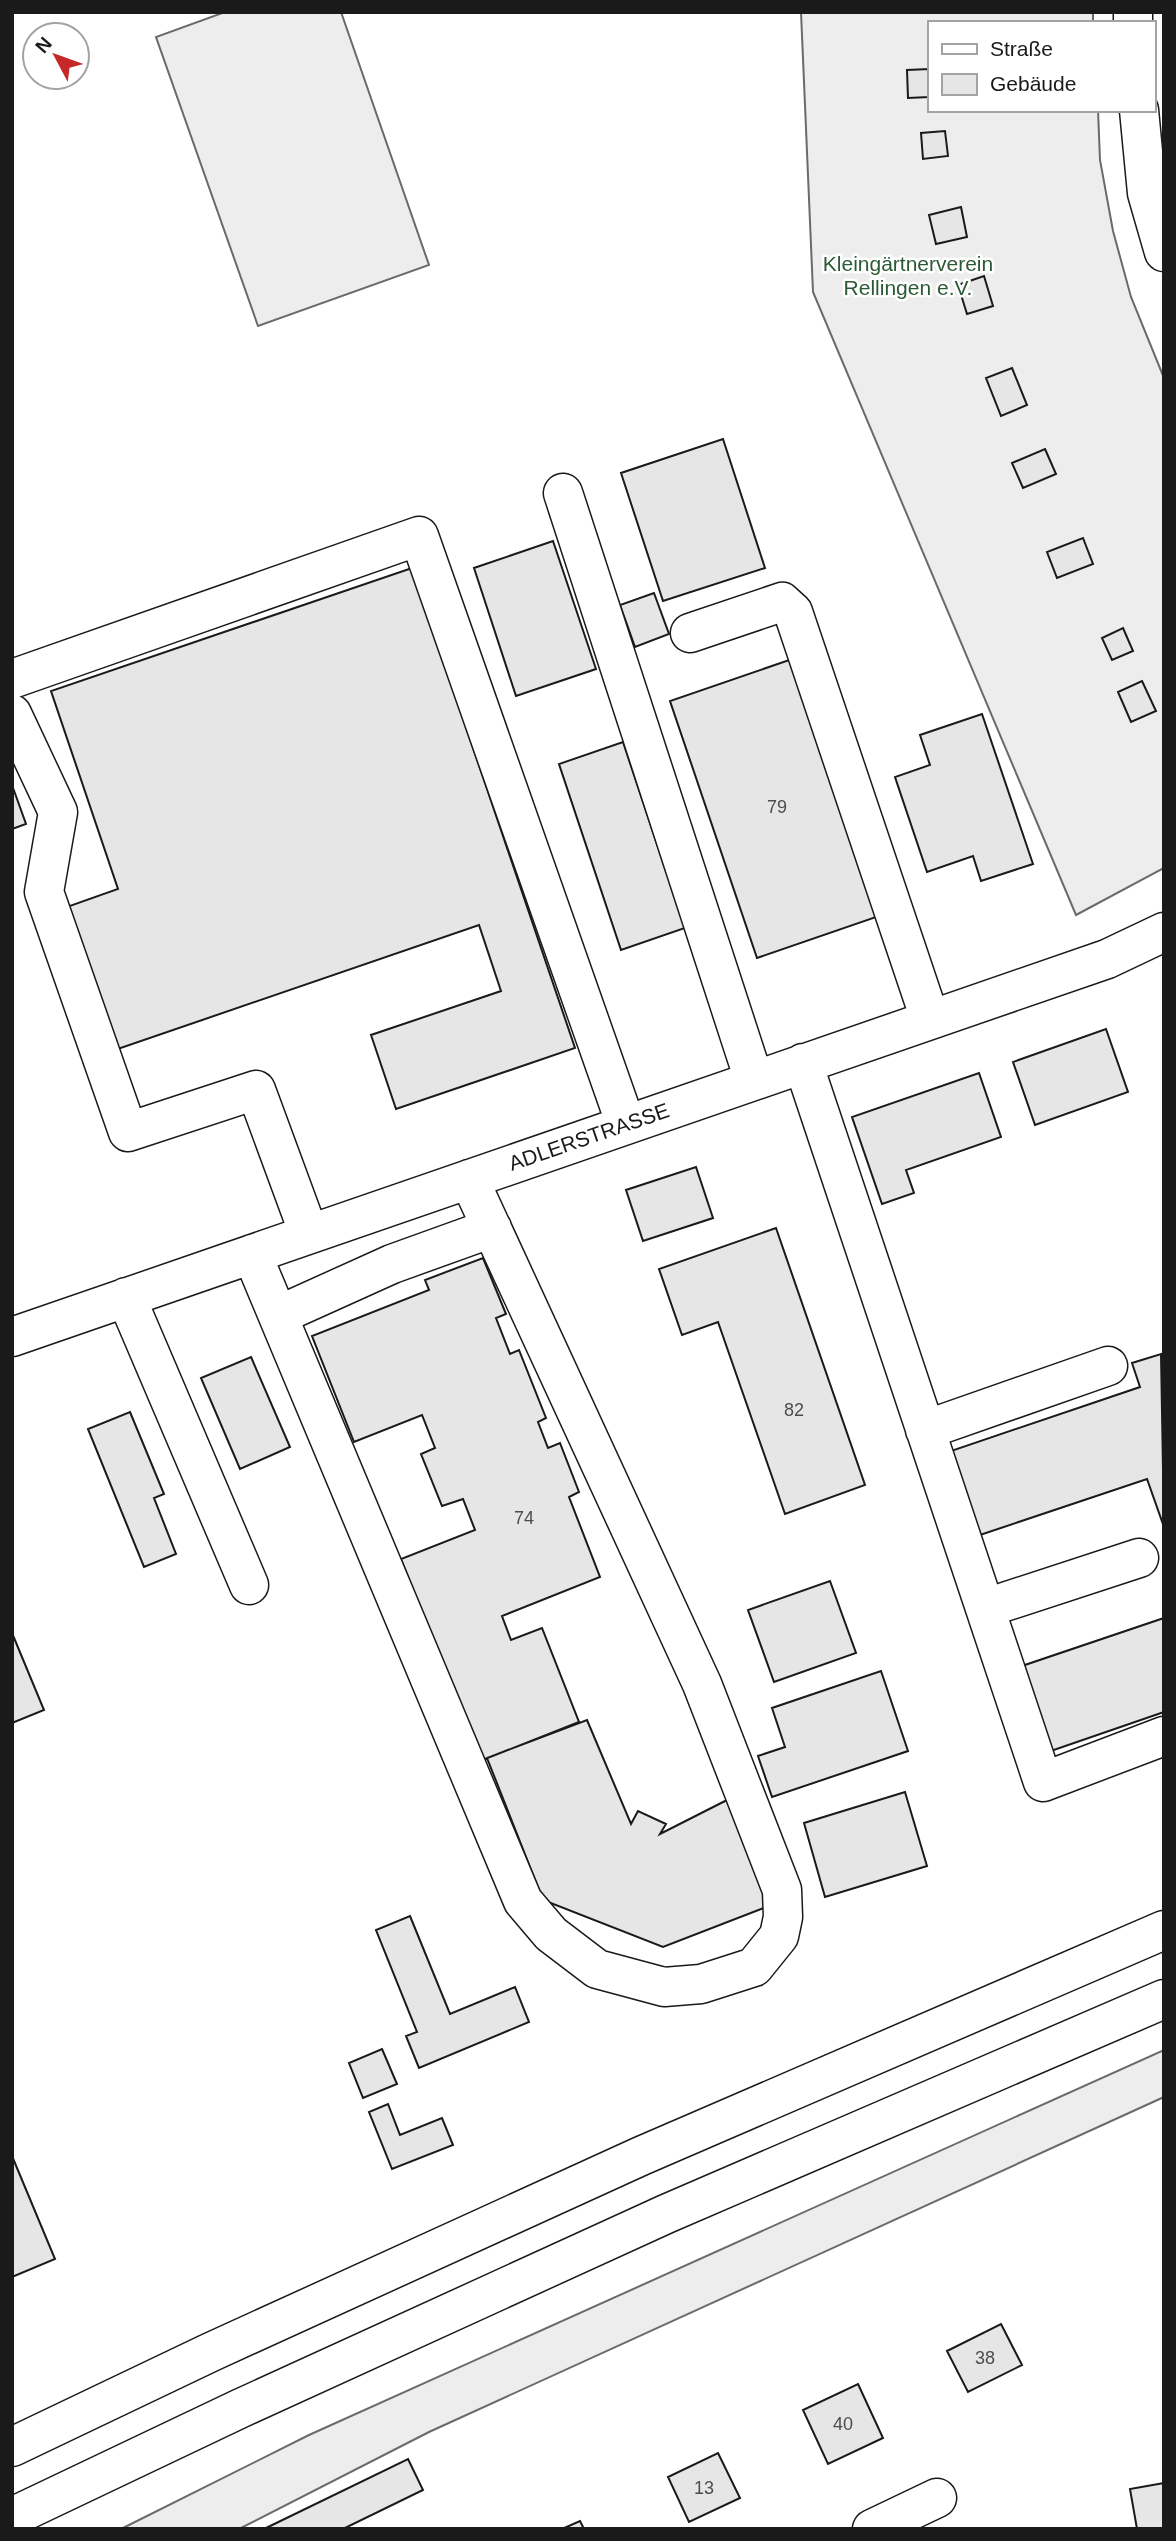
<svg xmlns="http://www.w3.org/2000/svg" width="1176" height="2541" viewBox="0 0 1176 2541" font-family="Helvetica,sans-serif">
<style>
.built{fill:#ededed;stroke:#6a6a6a;stroke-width:2}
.building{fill:#e6e6e6;stroke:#1a1a1a;stroke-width:2}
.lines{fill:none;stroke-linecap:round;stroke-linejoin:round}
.minor-casing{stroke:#1a1a1a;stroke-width:41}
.highway-casing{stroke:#1a1a1a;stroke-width:41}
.minor{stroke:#fff;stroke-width:38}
.highway{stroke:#fff;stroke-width:38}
.labels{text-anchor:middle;stroke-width:5;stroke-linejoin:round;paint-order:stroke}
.number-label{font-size:18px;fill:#4d4d4d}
.park-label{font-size:21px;fill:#2b5a34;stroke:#fff}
.street-label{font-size:21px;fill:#1a1a1a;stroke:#fff}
</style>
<rect width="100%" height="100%" fill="#fff"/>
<path class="built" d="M225 12H341L429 265 258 326 156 37Z
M801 12H1093V23H929V110H1098L1100 160 1113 231 1131 297 1164 378V868L1076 915 813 292Z
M1164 2050V2097L429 2432 239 2529H121L309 2435Z"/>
<path class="building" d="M929 69V97L908 98 907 70Z
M945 131 948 156 923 159 921 133Z
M961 207 967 237 936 244 929 215Z
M984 276 993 306 967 314 958 285Z
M1012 368 1027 405 1001 416 986 378Z
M723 439 765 568 663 601 621 473Z
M1045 449 1056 474 1023 488 1012 463Z
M1083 538 1093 564 1057 578 1047 552Z
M553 541 596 669 516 696 474 568Z
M412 568 575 1048 396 1109 371 1035 501 991 479 925 109 1052 61 909 118 889 51 691Z
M654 593 669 634 635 647 620 605Z
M1123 628 1133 651 1112 660 1102 638Z
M798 657 885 914 757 958 670 701Z
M1142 681 1156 711 1131 722 1118 692Z
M982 714 1033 864 981 881 973 856 927 872 895 777 930 765 920 735Z
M623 742 685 928 621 950 559 764Z
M12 785 26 824 12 829Z
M1106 1029 1128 1092 1035 1125 1013 1062Z
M979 1073 1001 1137 906 1170 914 1193 882 1204 852 1117Z
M696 1167 713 1218 643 1241 626 1190Z
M776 1228 865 1485 785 1514 718 1322 682 1335 659 1269Z
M483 1258 506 1314 496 1318 510 1354 519 1350 546 1418 538 1422 548 1448 560 1443 579 1492 569 1497 600 1577 502 1616 511 1640 542 1628 579 1722 480 1761 401 1559 475 1530 463 1499 442 1506 421 1454 435 1448 422 1415 354 1442 312 1336 429 1290 425 1280Z
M1161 1354 1164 1527 1147 1479 974 1537 945 1453 1140 1387 1132 1363Z
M251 1357 290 1447 240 1469 201 1378Z
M130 1412 164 1494 154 1498 176 1554 144 1567 88 1429Z
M830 1581 856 1653 774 1682 748 1610Z
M1164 1618V1712L1048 1752 1019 1667Z
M12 1633 44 1710 12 1723Z
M881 1671 908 1751 772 1797 758 1756 785 1747 772 1708Z
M587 1720 631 1824 638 1811 666 1824 660 1834 731 1798 774 1904 663 1947 543 1900 487 1758Z
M905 1792 927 1866 825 1897 804 1823Z
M410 1916 450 2014 515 1987 529 2022 419 2068 406 2036 417 2032 376 1930Z
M382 2049 397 2084 363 2098 349 2063Z
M388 2104 400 2135 442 2118 453 2145 392 2169 369 2112Z
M12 2156 55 2259 12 2277Z
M1001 2324 1022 2365 968 2392 947 2351Z
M858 2384 883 2438 828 2464 803 2410Z
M718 2453 740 2498 689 2522 668 2477Z
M408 2459 423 2490 343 2529H264Z
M1164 2483V2529H1137L1130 2489Z
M580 2521 584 2529H562Z"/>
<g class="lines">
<defs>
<path id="minor" d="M1133 12V23
M1139 110 1147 193 1164 252
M563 493 754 1080
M690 633 782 602 793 612 930 1019
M12 679 419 536 626 1125
M12 714 58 812 44 892 128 1132 256 1090 309 1234
M803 1063 1043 1782 1164 1736
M252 1254 523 1901 551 1934 597 1969 664 1987 701 1984 754 1967 779 1936 783 1917 782 1890 702 1684 469 1179
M126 1297 249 1585
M279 1315 392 1264 492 1228
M12 1337 1107 959 1164 932
M925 1430 1108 1366
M986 1608 1139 1558
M872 2529 937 2498"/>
<path id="highway" d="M12 2447 211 2352 641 2156 1164 1930
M12 2517 239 2409 666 2214 1164 1999"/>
</defs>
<use href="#minor" class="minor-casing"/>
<use href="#highway" class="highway-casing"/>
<use href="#minor" class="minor"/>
<use href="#highway" class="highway"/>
</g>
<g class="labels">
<g class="number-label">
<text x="777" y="813">79</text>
<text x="794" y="1416">82</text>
<text x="524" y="1524">74</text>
<text x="985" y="2364">38</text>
<text x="843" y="2430">40</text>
<text x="704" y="2494">13</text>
</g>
<g class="park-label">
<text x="908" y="271">Kleingärtnerverein<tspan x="908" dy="24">Rellingen e.V.</tspan></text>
</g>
<g class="street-label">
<text transform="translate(589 1137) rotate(-19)" y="7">ADLERSTRASSE</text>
</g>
</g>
<rect width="1176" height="2541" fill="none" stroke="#1a1a1a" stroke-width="28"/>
<rect x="928" y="21" width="228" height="91" fill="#ffffff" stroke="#a3a3a3" stroke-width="2"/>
<rect x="942" y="44" width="35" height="10" fill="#ffffff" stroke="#a3a3a3" stroke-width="2"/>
<text x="990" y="56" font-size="21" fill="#1a1a1a">Straße</text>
<rect x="942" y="74" width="35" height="21" fill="#e6e6e6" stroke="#a3a3a3" stroke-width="2"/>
<text x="990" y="91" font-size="21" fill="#1a1a1a">Gebäude</text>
<g transform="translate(56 56) rotate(311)"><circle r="33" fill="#ffffff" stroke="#a3a3a3" stroke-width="2"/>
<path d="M0-5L12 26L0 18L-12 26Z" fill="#c62828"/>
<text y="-10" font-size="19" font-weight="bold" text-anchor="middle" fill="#1a1a1a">N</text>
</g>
</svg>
